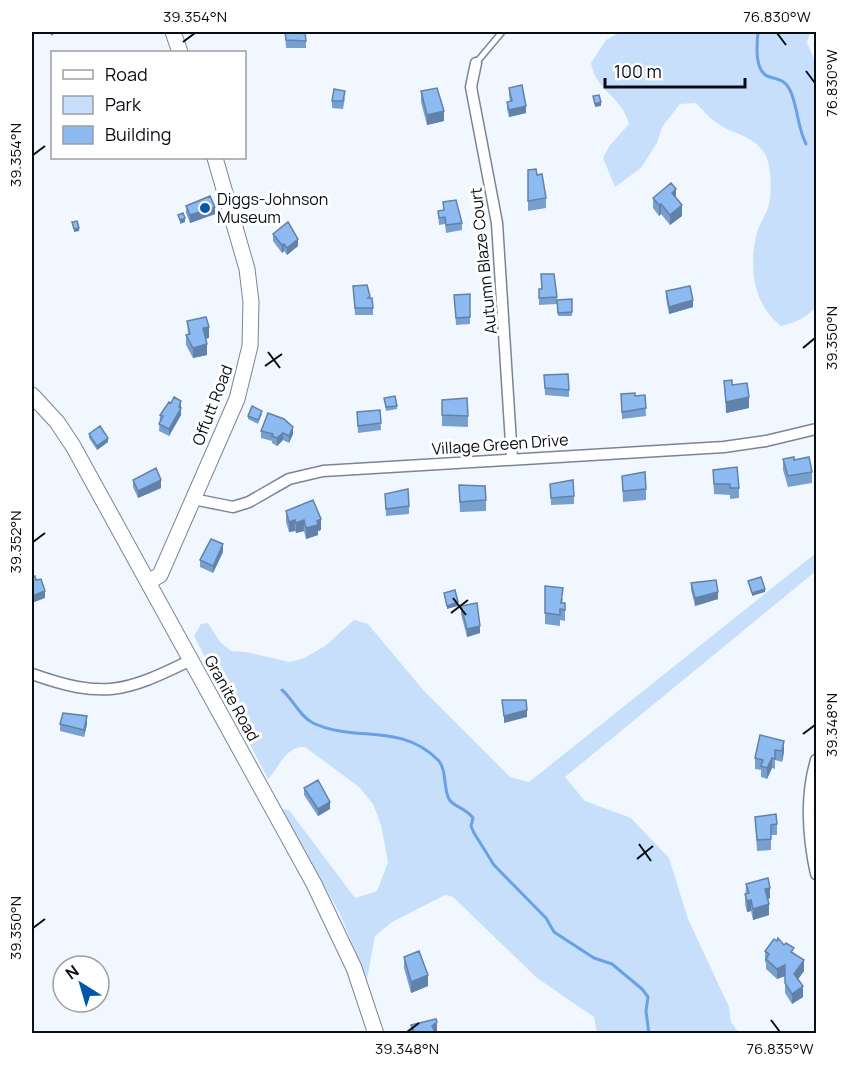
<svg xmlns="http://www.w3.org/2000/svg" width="848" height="1065" viewBox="0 0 848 1065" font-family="Manrope,sans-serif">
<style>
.green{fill:#c8dffc}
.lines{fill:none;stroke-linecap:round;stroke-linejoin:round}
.stream{stroke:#68a1e4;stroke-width:3}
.lane-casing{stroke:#778697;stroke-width:8}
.street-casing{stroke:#778697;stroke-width:13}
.secondary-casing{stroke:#778697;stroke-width:17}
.lane{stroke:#fff;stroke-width:5}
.street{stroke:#fff;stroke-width:10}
.secondary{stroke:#fff;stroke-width:15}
.wall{fill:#78a0cf}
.shaded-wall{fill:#6282a9}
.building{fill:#8cbaf1;stroke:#6282a9;stroke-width:1.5}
.ticks{fill:none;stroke:#080d13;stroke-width:2}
.poi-dot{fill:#0058a6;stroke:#fff;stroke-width:2}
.labels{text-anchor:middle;stroke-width:6;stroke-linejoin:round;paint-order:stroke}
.poi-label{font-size:16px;fill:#080d13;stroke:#fff;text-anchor:start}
.street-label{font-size:16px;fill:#080d13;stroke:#fff}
.neatline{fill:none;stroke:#080d13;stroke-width:2}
.ticks-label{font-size:15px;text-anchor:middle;fill:#080d13}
</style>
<rect width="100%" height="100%" fill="#f1f7ff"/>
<path class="green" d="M620 32H810L807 43 816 63V307C806 318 795 323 781 326 752 304 748 263 758 229 761 221 767 213 769 204 772 191 771 165 765 154 753 134 732 135 716 122 708 117 702 109 696 103L680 104 662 127 657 143 641 168 615 187 603 158 610 145 629 124C621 95 596 92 591 63L606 40Z
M816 553V571L565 777 585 801 631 818 669 858 688 919 729 1007 731 1022 739 1033H597L594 1017 537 978 453 897 445 895 392 922 375 936 367 979 340 914 282 809 289 810 355 898 377 891 388 862 381 825 373 804 359 787 305 747C285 746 279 768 268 779L194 636 201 624 208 623 220 642 231 651 246 652 290 662 304 658 325 646 354 620 368 624 424 691 510 777 529 782Z"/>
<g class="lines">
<path class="stream" d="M52 32V34
M758 32C757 43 754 69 767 76 777 80 784 78 790 90 798 107 797 126 806 144
M282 690C293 699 300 717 313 723 356 743 400 722 438 760 447 769 443 788 449 799 453 807 465 807 473 818L471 826 474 833 494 865 546 918 554 932 594 958 612 964 642 989 648 997 646 1011 649 1034"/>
<defs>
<path id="lane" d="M476 63 502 32"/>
<path id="street" d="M476 63 471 87 497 223 512 459
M193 499 233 507 249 502 289 479 323 471 724 447 766 441 816 429
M32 674C103 699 124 693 191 660
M816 760C805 797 808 837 816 874"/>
<path id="secondary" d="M173 32 180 52
M32 395 57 422 73 446 314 884 354 968 376 1034
M150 581 160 575 237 399 250 346 251 302 247 269 215 158"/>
</defs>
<use href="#lane" class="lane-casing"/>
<use href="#street" class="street-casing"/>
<use href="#secondary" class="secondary-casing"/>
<use href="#lane" class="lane"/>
<use href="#street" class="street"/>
<use href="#secondary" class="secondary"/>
</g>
<path class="wall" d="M285 32 306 41V48H286Z
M509 88 526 113 509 117 507 109V102H510L509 95Z
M421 91 444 121 427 125 421 102Z
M345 98 343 109 332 108V101Z
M528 170 537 175 546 198V208L528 211Z
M653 198H676L682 216 670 225 661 214 659 216 653 208Z
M443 202 462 223V230L446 233 445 224 439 225 438 211 443 210Z
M186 206 215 214 190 223 186 213Z
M273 234 298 246 287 255 284 251 282 253 273 241Z
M541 274 557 297V304L539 305V289H542Z
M353 286 370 298 373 308V315H355Z
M666 291 693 307 669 314 666 298Z
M470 294V324L456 325 454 295Z
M572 299V316H558L557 300Z
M187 321 209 338 206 339 207 355 193 358 186 345V335L188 334Z
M544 375 569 390V397L545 395Z
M724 381 732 385 749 408 726 413Z
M621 394 635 396 645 395 646 416 622 419Z
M384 398 397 406V409L386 411Z
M442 400 468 416V427L442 426Z
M181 401V415L169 436 159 431 160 415 171 403Z
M380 410 381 430 358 433 357 412Z
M262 414 258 424 248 419V416Z
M261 431 293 434 289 443 283 440 277 446 272 443V441L261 438Z
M89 434 108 442 97 450 89 438Z
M783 459 794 460 812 472V483L788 487 783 470Z
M713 470 739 488V498L730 499V495L714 494Z
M622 476 646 489V500L623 502Z
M133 480 161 488 138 498 133 487Z
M550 484 574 496V504L551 505Z
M459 485 486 500V511L460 512Z
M385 494 409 506V514L386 516Z
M286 511 321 530 318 531V535L306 539 304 531 296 533 295 531 289 532 286 522Z
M223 552 213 573 200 567V560Z
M691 583 718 599 695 606 691 590Z
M545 586 563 599 562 603H565V621L560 620V626L545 624Z
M461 606 480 633 467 637 461 614Z
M816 637V652L814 650V640Z
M60 724H87L84 737 60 731Z
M760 735 784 752 782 762 775 760V769L772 768 767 779 761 777V770L755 769V758Z
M304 788 330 809 318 816 304 795Z
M755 817 777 824V835H771V850L757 851Z
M746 884 770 898 768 899 769 915 753 920 751 911 747 912 745 904Z
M784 945 794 953 804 971 798 979 803 997 792 1004 785 993V976L777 979 766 969V963L765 962V951Z
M404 957 428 986 411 993 404 968Z
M411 1025 437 1032 436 1034H411Z"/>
<path class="shaded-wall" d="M601 102V106L595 107V104Z
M526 106V113L509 117V110Z
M444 111V121L427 125V115Z
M676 189V200L672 193Z
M661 204V214L659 216V205Z
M682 205V216L670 225V215Z
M215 207V214L190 223V215Z
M185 218V222L180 224V220Z
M79 228V231L74 232V229Z
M298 239V246L287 255V248Z
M284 244V251L282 253V245Z
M693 300V307L669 314V307Z
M209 327V338L203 339V328Z
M207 344V355L193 358V348Z
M749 397V408L726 413V402Z
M181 401V415L169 436V429Z
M293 427V434L289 443V436Z
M283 433V440L277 446V438Z
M108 438V442L97 450V446Z
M161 480V488L138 498V491Z
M321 519V530L318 531V535L306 539V528L317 521Z
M295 520V531L289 532V522Z
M304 520V531L296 533V523Z
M223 544V552L213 573V566Z
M765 589V592L752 596V593Z
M45 591V598L32 603V596Z
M718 592V599L695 606V598Z
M458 602V606L447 609V606Z
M480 626V633L467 637V629Z
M527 710V717L504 723V716Z
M87 716V724L84 737V730Z
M784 741V752L782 762V751Z
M772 758V768L767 779V768Z
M330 802V809L318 816V809Z
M770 888V898L765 900V889Z
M751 900V911L747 912V901Z
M769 904V915L753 920V909Z
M804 960V971L794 985V974Z
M785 965V976L777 979V969Z
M428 975V986L411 993V982Z
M803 986V997L792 1004V994Z
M437 1022V1032L435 1034 432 1026Z"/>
<path class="building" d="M285 32H305L306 41 286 40Z
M522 85 526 106 509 110 507 102 512 101 509 88Z
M437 88 444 111 427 115 421 91Z
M334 89 345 91 343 101H332Z
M599 95 601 102 595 104 593 96Z
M536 169 537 175 542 174 546 198 528 201V170Z
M671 183 676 189 672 193 682 205 670 215 661 204 659 205 653 198Z
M210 196 215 207 190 215 186 206Z
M456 200 462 223 446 225 445 217 439 218 438 211 444 210 443 202Z
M183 213 185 218 180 220 178 215Z
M77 221 79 228 74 229 72 222Z
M288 222 298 239 287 248 284 244 282 245 273 234Z
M541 274H554L557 297 539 298V289H542Z
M367 285 370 296 368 298H372L373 308H355L353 286Z
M690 286 693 300 669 307 666 291Z
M470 294V317L456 318 454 295Z
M572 299V312L558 313 557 300Z
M206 317 209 327 203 328 207 344 193 348 186 335 190 334 187 321Z
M568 374 569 390 545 388 544 375Z
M732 380V385L747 383 749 397 726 402 724 381Z
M635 393V396L645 395 646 408 622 412 621 394Z
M395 396 397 406 386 407 384 398Z
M174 397 181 401 179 407 181 408 169 429 159 424 163 416 160 415 169 402 171 403Z
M467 398 468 416 442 415V400Z
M252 406 262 411 258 420 248 416Z
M380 410 381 423 358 426 357 412Z
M268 413 284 419 293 427 289 436 283 433 277 438 272 436 273 434 261 431Z
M100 426 108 438 97 446 89 434Z
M794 457V460L809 457 812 472 788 476 783 459Z
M737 467 739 488H730V484H714L713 470Z
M156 468 161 480 138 491 133 480Z
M645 472 646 489 623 491 622 476Z
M573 480 574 496 551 498 550 484Z
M459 485 485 486 486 500 460 502Z
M408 489 409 506 386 509 385 494Z
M313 500 321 519 317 521 318 525 306 528 304 520 296 523 295 520 289 522 286 511Z
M211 539 223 544 213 566 200 560Z
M35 576 36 580 41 579 45 591 32 596V577Z
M761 577 765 589 752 593 748 581Z
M716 580 718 592 695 598 691 583Z
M545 586 563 588 561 603H565V610L560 609V615L545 613Z
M455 590 458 602 447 606 444 593Z
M477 603 480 626 467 629 461 606Z
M502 700H526L527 710 504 716Z
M63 713 87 716 84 730 60 724Z
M760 735 784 741 782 751 775 750V759L772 758 767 768 761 766 763 760 755 758Z
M318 780 330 802 318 809 304 788Z
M776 814 777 824 771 825V839L757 840 755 817Z
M768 878 770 888 765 889 769 904 753 909 751 900 747 901 745 894 749 893 746 884Z
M778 938 784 945 786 943 794 948 791 952 804 960 794 974 803 986 792 994 785 983V965L777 969 766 959 769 954 765 951 774 939 777 941Z
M419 951 428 975 411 982 404 957Z
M436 1019 437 1022 432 1026 436 1034H415L411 1025Z"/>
<path class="ticks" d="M777 33 786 45M183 42 195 33M806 71 815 83M33 155 45 146M803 348 815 338M268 352 280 368M265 366 282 354M33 542 45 533M453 598 466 615M451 613 468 600M803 734 815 725M639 844 651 861M637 859 653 846M33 928 45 919M771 1020 780 1032M407 1032 419 1023"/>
<circle class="poi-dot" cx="205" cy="208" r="6"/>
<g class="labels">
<g class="poi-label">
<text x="217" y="205">Diggs-Johnson<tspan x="217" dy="18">Museum</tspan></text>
</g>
<g class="street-label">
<text transform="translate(483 261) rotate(-96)" y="6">Autumn Blaze Court</text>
<text transform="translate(212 405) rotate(-69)" y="6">Offutt Road</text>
<text transform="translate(500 444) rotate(-4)" y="6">Village Green Drive</text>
<text transform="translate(232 698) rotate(61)" y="6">Granite Road</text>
</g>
</g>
<rect width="848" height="1065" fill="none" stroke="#ffffff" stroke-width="66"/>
<rect x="51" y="51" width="195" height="108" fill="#ffffff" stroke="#9c9ea1" stroke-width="1.5"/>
<rect x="63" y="70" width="30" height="9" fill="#ffffff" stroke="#9c9ea1" stroke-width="1.5"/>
<text x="105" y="81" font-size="18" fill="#080d13">Road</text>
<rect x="63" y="96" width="30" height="18" fill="#c8dffc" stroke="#9c9ea1" stroke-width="1.5"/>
<text x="105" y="111" font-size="18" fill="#080d13">Park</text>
<rect x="63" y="126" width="30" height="18" fill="#8cbaf1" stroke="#9c9ea1" stroke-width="1.5"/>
<text x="105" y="141" font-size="18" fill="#080d13">Building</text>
<g transform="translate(81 984) rotate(323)"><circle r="28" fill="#ffffff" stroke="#9c9ea1" stroke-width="1.5"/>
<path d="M0-4.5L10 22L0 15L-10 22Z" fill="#0058a6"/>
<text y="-9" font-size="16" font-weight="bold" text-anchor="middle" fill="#080d13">N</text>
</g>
<path d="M605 78v9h140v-9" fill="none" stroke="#080d13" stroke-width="3"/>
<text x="614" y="78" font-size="18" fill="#080d13" stroke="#ffffff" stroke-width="4.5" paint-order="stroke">100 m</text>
<rect x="33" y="33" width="782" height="999" class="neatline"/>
<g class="ticks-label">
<text x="195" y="22">39.354°N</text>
<text x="777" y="22">76.830°W</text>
<text transform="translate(832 83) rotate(-90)" y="5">76.830°W</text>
<text transform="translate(16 155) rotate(-90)" y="5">39.354°N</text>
<text transform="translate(832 338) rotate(-90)" y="5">39.350°N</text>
<text transform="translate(16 542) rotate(-90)" y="5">39.352°N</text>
<text transform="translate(832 725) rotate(-90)" y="5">39.348°N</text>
<text transform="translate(16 928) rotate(-90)" y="5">39.350°N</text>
<text x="407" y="1054">39.348°N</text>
<text x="780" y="1054">76.835°W</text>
</g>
</svg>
